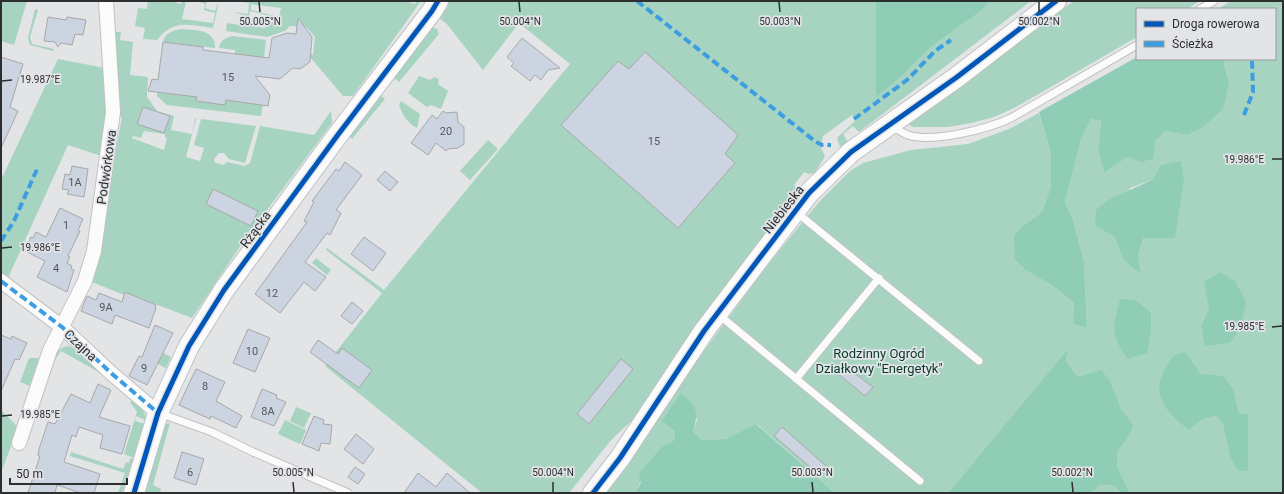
<svg xmlns="http://www.w3.org/2000/svg" width="1284" height="494" viewBox="0 0 1284 494" font-family="Roboto,sans-serif">
<style>
.green{fill:#a6d4c1;fill-rule:evenodd}
.forest{fill:#90cdb7}
.building{fill:#cbd4e0;stroke:#a6a8a9}
.lines{fill:none;stroke-linecap:round;stroke-linejoin:round}
.lane-casing{stroke:#c0c1c3;stroke-width:9}
.street-casing{stroke:#c0c1c3;stroke-width:16}
.secondary-casing{stroke:#c0c1c3;stroke-width:22}
.lane{stroke:#fbfbfb;stroke-width:7}
.street{stroke:#fbfbfb;stroke-width:14}
.secondary{stroke:#fbfbfb;stroke-width:20}
.quiet{stroke:#3d9de1;stroke-width:4;stroke-dasharray:8 4;stroke-linecap:butt}
.cycleway-casing{stroke:#e2e4e7;stroke-width:8}
.cycleway{stroke:#0057b8;stroke-width:5}
.ticks{fill:none;stroke:#2d2e2f;stroke-width:1.5}
.labels{text-anchor:middle;stroke-width:3.5;stroke-linejoin:round;paint-order:stroke}
.number-label{font-size:11px;fill:#54585b}
.street-label{font-size:13px;fill:#2d2e2f;stroke:#e2e4e7}
.park-label{font-size:13px;fill:#073928;stroke:#e2e4e7}
.ticks-label{font-size:10px;text-anchor:middle;fill:#2d2e2f;stroke:#e2e4e7;stroke-width:3.5;stroke-linejoin:round;paint-order:stroke}
</style>
<rect width="100%" height="100%" fill="#e3e4e6"/>
<path class="green" d="M1 1H27L14 45 1 41Z
M148 1H170L181 4 182 1H186L182 19 213 23 215 13 204 10 205 4 196 1H207L205 8 215 11 219 1 213 28C188 25 174 19 157 40L143 39 145 28 135 26 138 8 147 9Z
M236 1H405L415 4 417 1H421L353 96H343L310 57 311 54 313 55 315 37 306 27 290 26 285 31 267 37 226 31 227 23 246 26 247 16 233 12 248 14 249 3ZM251 4 281 8 279 17 251 10ZM250 11 278 18 264 28 248 25Z
M445 1H876V96L902 76 931 47 981 11 990 1H1031L859 132 853 126 843 134 848 142 840 147 837 138 855 121 852 115 823 136 821 148 825 156 815 173 809 174 804 172 794 185 799 191 681 346 642 411 611 440 569 493H482L325 366 382 293 326 250 327 248 384 290 570 64 519 23 483 70 446 23 439 18Z
M1074 1H1200L1187 9H1137V37L1016 107 994 117 971 123 948 127H913L908 124 912 118Z
M1231 1H1283V493H1130L1117 466V452L1125 442 1134 426 1121 408 1110 381 1078 377 1066 361 1069 349 948 493H835L757 424 726 439 702 440 693 431 698 418 675 431 674 440 663 446 634 493H604L675 390 766 267 819 202 850 171 863 163 911 150 968 144 1009 129 1039 113 1051 154V186L1042 212 1023 226 1027 271 1053 286 1074 303 1073 324 1087 328 1084 262 1073 219 1065 202 1081 140 1091 119 1101 121 1098 151 1104 173 1128 157 1140 162 1155 141 1166 131 1187 135 1229 82 1224 64 1226 59H1275V9H1218ZM1161 165 1138 255 1139 272 1124 261 1114 236 1130 188 1152 180ZM1209 309 1204 346 1201 325ZM1186 352 1201 374 1234 390 1239 414 1230 456 1223 425 1216 416 1202 419Z
M35 9 38 10 30 37 32 44 54 49 53 51 30 45 28 38Z
M431 27 437 29 439 34 399 82 392 76Z
M181 29C194 30 216 29 215 48L163 42C165 33 172 31 181 29Z
M115 32H121L120 40 133 42 130 75 148 77 147 97 157 111 174 116 171 130 192 134 195 118 196 119 186 157 200 161 204 148 194 145 201 119 256 126 245 163 229 159 224 153H219L214 159 215 163 224 165 227 162 245 166 250 163 260 126 314 135 331 111 332 123 241 245 192 318 126 293 124 295 92 282 122 117 119 116ZM144 131 165 134V138H167L164 150 132 138 133 136 141 138Z
M233 36 266 40 264 58 235 54V50L219 48C220 40 226 38 233 36Z
M58 59 105 68 108 110 104 157 68 145 8 278 1 272V180Z
M419 76 430 80 434 77 439 79 438 84 448 91 441 109 431 105 427 107 408 93Z
M158 79 197 97 196 101 225 105 226 100 263 105 261 116 167 105 157 96Z
M379 94 385 99 352 139 349 136Z
M401 101 420 114 417 128C408 124 402 114 399 105Z
M488 140 498 149 470 180 460 171Z
M316 258 331 270 327 275 312 263Z
M147 345 171 357 166 368 142 356Z
M69 346 71 347 102 374 61 351 51 366C54 356 57 347 69 346Z
M29 358H39L30 386 20 382Z
M133 401C139 407 146 411 146 420L136 416 135 421 145 424 134 458 124 454 137 412 130 402Z
M296 407 311 413 304 428 290 421Z
M1 410 18 427 1 473Z
M285 420 306 430 300 444 278 434Z
M170 423 153 485 161 489 160 493H145L165 424Z
M71 452 123 469 126 462 129 463 130 458 133 459 122 493H118L125 473 70 456Z
M1101 485 1114 486 1121 493H1090Z"/>
<path class="forest" d="M876 1H990L981 11 931 47 902 76 876 97Z
M1137 57V59H1226L1224 64 1229 82 1223 109 1203 127 1187 135 1166 131 1155 141 1153 159 1140 162 1128 157 1104 173 1098 151 1101 121 1091 119 1081 140 1065 202 1073 219 1084 262 1087 328 1073 324 1074 303 1053 286 1027 271 1015 259 1014 236 1023 226 1042 212 1051 186V154L1039 112Z
M1181 161 1184 180 1175 238H1143L1138 255 1140 273 1124 261 1114 236 1095 226 1096 210 1108 200 1152 180 1161 165Z
M1220 272 1235 281 1246 302 1241 327 1230 343 1204 346 1201 325 1209 309 1204 282Z
M1120 299 1136 300 1151 313V332L1147 353 1128 359C1109 334 1113 327 1120 299Z
M1069 348 1066 361 1078 377 1101 370 1110 381 1121 408 1134 426 1125 442 1117 452V466L1130 493H1121L1114 486 1101 485 1090 493H948Z
M1186 352 1201 374 1223 376 1234 390 1239 414H1248V471H1238L1230 456 1223 425 1216 416 1202 419 1189 430C1172 417 1152 399 1162 375 1165 368 1169 362 1173 356Z
M681 393C697 406 699 412 693 431L702 440 726 439 756 424 835 493H634L641 483 639 473 663 446 674 440 675 431 662 421Z"/>
<path class="building" d="M48 17 66 20 67 17 86 20 83 35 75 34 72 45 61 43 58 47 55 42 44 41Z
M298 18 312 37 310 62 300 69 293 68 280 79 255 76 270 95 268 106 226 100 225 105 196 101 197 97 148 91 152 79 158 80 163 42 203 47V50L269 58 272 38 287 33 296 34Z
M522 38 560 68 548 70 541 80 535 75 530 81 511 66 514 63 507 57Z
M645 52 738 135 725 154 735 163 678 228 561 125 618 61 629 69Z
M1 57 23 64 10 107 18 111 1 148Z
M143 107 170 116 164 133 137 124Z
M443 111 446 113 457 112 458 122 464 127V144L458 148 448 149 446 151 436 143 428 155 411 143 432 115 437 119Z
M345 162 362 175 336 210 341 213 330 235 327 233 305 262 326 277 315 291 304 282 280 313 255 294 307 222 304 221 314 202 312 201 336 169 339 171Z
M72 166 88 169 84 197 67 194 69 190 62 189 65 174 70 175Z
M385 171 398 182 390 191 377 180Z
M213 189 258 211 251 226 206 204Z
M60 208 83 219 78 230 80 231 68 256 70 257 67 263 72 266 71 269 74 270 67 292 37 277 45 261 25 251 31 237 33 238 36 232 46 237Z
M364 237 386 253 373 271 351 254Z
M125 292 156 305 155 307 156 308 149 328 115 315 112 324 81 311 87 296 96 300 99 293 122 302Z
M352 302 363 311 352 324 341 316Z
M155 325 173 333 147 385 129 376 139 356 142 357Z
M248 329 270 338 255 372 233 363Z
M1 335 11 339 12 336 27 343 19 360 15 359 1 391Z
M318 340 338 354 342 348 372 370 359 388 310 352Z
M621 359 633 369 589 424 577 414Z
M842 364 873 387 865 396 836 372Z
M196 369 225 382 216 401 242 416 236 428 211 416 210 419 179 405Z
M98 384 111 390 99 417 130 426 122 454 100 448 103 435 79 427 76 437 72 435 64 462 100 474 94 493H81L57 485 55 493H28L40 456H38L39 449 48 422 55 424 71 394 90 403Z
M262 389 277 395 276 398 286 402 274 426 251 417Z
M314 416 324 420 323 424 332 425 330 444 321 443 319 451 302 444Z
M782 427 826 466 818 474 774 436Z
M356 434 374 449 363 464 344 449Z
M182 452 204 459 196 485 174 478Z
M355 467 365 474 358 484 348 477Z
M418 473 436 487 447 473 470 493H404Z"/>
<g class="lines">
<defs>
<path id="lane" d="M1200 9 1214 1
M892 126C897 129 902 133 908 135 933 143 988 129 1011 118L1137 45
M796 212 979 361
M719 315 920 481
M796 379 879 278
M159 413 212 432 253 452 348 493"/>
<path id="street" d="M1 281 62 327 111 373 158 413
M19 443 50 350 85 281 94 251 113 112 106 1"/>
<path id="secondary" d="M134 493 158 413 189 346 224 290 337 136 432 11 438 1
M593 493 620 458 704 331 809 193 851 152 957 77 1056 1"/>
</defs>
<use href="#lane" class="lane-casing"/>
<use href="#street" class="street-casing"/>
<use href="#secondary" class="secondary-casing"/>
<use href="#lane" class="lane"/>
<use href="#street" class="street"/>
<use href="#secondary" class="secondary"/>
<path class="quiet" d="M637 1 816 142 822 145H831
M1244 115 1253 92 1252 59
M854 119 907 80 935 51 951 40
M1 241 14 221 38 167
M1 281 62 327 111 373 158 413"/>
<defs>
<path id="cycleway" d="M134 493 158 413 189 346 224 290 337 136 432 11 438 1
M593 493 620 458 704 331 809 193 851 152 957 77 1056 1"/>
</defs>
<use href="#cycleway" class="cycleway-casing"/>
<use href="#cycleway" class="cycleway"/>
</g>
<path class="ticks" d="M259 2 260 12M519 2 520 12M779 2 780 12M1039 2V12M2 81 12 80M1272 159H1282M2 248 12 247M1272 327 1282 326M2 416 12 415M293 482 294 492M553 482V492M812 482 813 492M1072 482 1073 492"/>
<g class="labels">
<g class="number-label">
<text x="228" y="81">15</text>
<text x="446" y="135">20</text>
<text x="654" y="145">15</text>
<text x="75" y="186">1A</text>
<text x="66" y="229">1</text>
<text x="56" y="272">4</text>
<text x="272" y="297">12</text>
<text x="106" y="311">9A</text>
<text x="252" y="355">10</text>
<text x="144" y="372">9</text>
<text x="205" y="390">8</text>
<text x="268" y="415">8A</text>
<text x="190" y="476">6</text>
</g>
<g class="street-label">
<text transform="translate(106 167) rotate(-82)" y="5">Podwórkowa</text>
<text transform="translate(783 209) rotate(-52)" y="5">Niebieska</text>
<text transform="translate(255 229) rotate(-54)" y="5">Rżącka</text>
<text transform="translate(81 345) rotate(43)" y="5">Czajna</text>
</g>
<g class="park-label">
<text x="879" y="358">Rodzinny Ogród<tspan x="879" dy="15">Działkowy "Energetyk"</tspan></text>
</g>
</g>
<g class="ticks-label">
<text x="260" y="25">50.005°N</text>
<text x="520" y="25">50.004°N</text>
<text x="780" y="25">50.003°N</text>
<text x="1039" y="25">50.002°N</text>
<text x="40" y="83">19.987°E</text>
<text x="1244" y="163">19.986°E</text>
<text x="40" y="251">19.986°E</text>
<text x="1244" y="330">19.985°E</text>
<text x="40" y="418">19.985°E</text>
<text x="293" y="476">50.005°N</text>
<text x="553" y="476">50.004°N</text>
<text x="812" y="476">50.003°N</text>
<text x="1072" y="476">50.002°N</text>
</g>
<rect width="1284" height="494" fill="none" stroke="#2d2e2f" stroke-width="4"/>
<rect x="1136" y="8" width="140" height="52" fill="#e2e4e7" stroke="#9a9b9d"/>
<rect x="1144" y="21" width="20" height="6" fill="#0057b8" stroke="#9a9b9d"/>
<text x="1172" y="28" font-size="12" fill="#2d2e2f">Droga rowerowa</text>
<rect x="1144" y="41" width="20" height="6" fill="#3d9de1" stroke="#9a9b9d"/>
<text x="1172" y="48" font-size="12" fill="#2d2e2f">Ścieżka</text>
<path d="M10 478v6h117v-6" fill="none" stroke="#2d2e2f" stroke-width="2"/>
<text x="16" y="478" font-size="12" fill="#2d2e2f" stroke="#e2e4e7" stroke-width="3" paint-order="stroke">50 m</text>
</svg>
